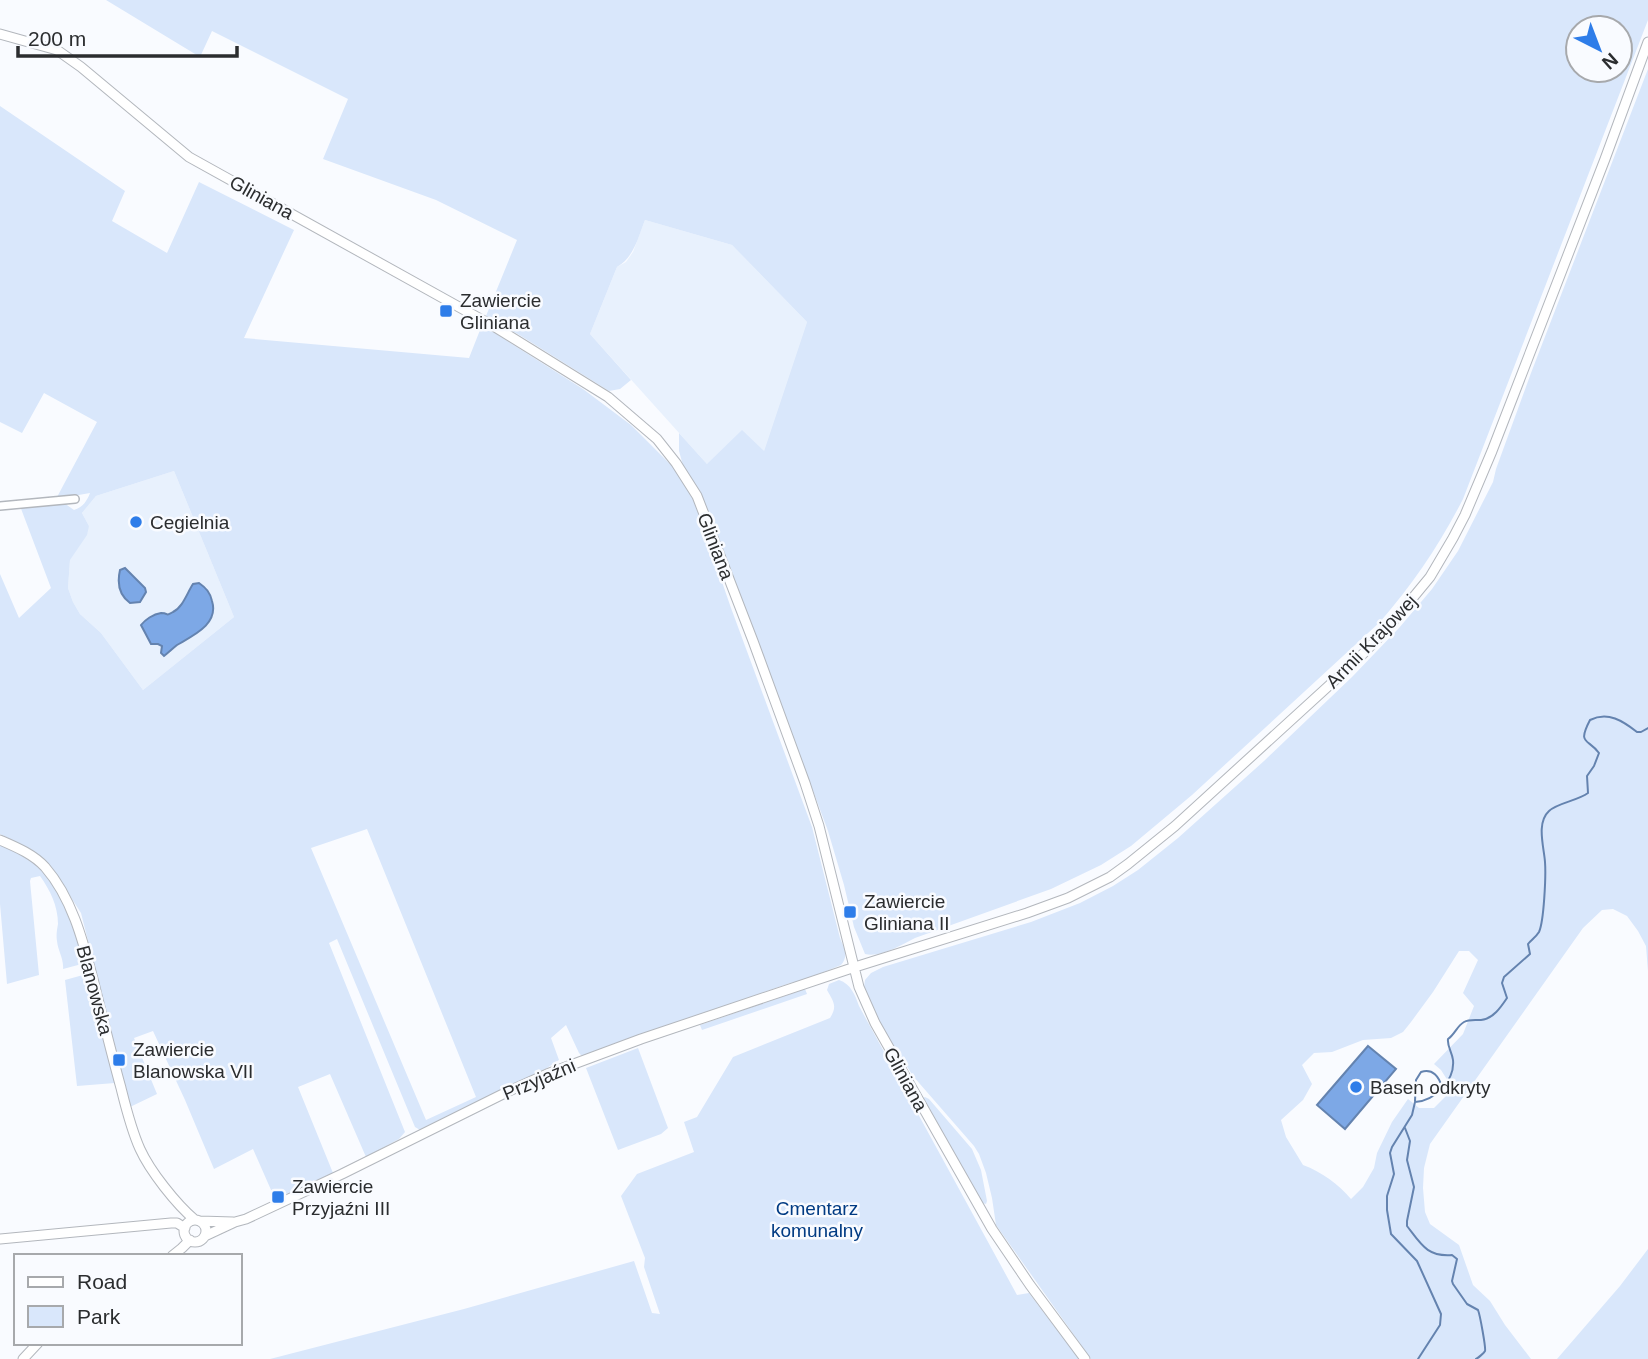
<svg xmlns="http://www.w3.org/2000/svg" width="1648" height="1359" viewBox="0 0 1648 1359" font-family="Helvetica,sans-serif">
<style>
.built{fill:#e8f1fd}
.green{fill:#d9e7fb;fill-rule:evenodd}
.water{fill:#7da8e6;stroke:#6483af;stroke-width:2}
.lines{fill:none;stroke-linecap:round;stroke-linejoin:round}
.stream{stroke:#6483af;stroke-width:2}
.minor-casing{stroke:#b3b7bd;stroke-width:10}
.tertiary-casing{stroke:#b3b7bd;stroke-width:11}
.minor{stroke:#fff;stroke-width:7}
.tertiary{stroke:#fff;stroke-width:9}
.poi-dot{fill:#2e7de9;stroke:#f9fbff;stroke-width:2.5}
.labels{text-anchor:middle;stroke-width:5;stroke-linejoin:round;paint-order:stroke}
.street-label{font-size:19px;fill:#2b2d2f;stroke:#f9fbff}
.poi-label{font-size:19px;fill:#2b2d2f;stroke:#f9fbff;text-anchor:start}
.park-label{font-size:19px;fill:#013b83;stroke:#f9fbff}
</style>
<rect width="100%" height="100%" fill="#f9fbff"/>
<path class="built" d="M645 220 732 245 807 322 764 451 707 464 590 334 617 267 626 262 633 252Z
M174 471 234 617 143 690 101 633 80 614 73 602 68 588 70 559 89 526 82 513 96 496Z"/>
<path class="green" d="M106 0H1648V20L1463 499C1440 544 1413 584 1380 622L1192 795 1131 846 1101 865 1051 889 915 938C901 945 880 958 865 954L854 927 844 885 828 831 736 584 710 519 684 469 679 451V433L707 464 742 430 764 451 807 322 732 245 645 220C638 238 634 257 617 267L590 334 631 380 620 389 609 391 521 336 486 316 517 240 436 200 323 159 348 99 212 31 200 57ZM1578 28H1620V70H1578Z
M1648 69V971L1646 946 1638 931 1627 916 1613 909 1602 910 1583 928 1430 1144 1424 1168 1423 1188 1425 1212 1430 1224 1459 1245 1473 1285 1490 1301 1505 1325 1531 1359H1091L996 1225 992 1198 986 1173 979 1154 974 1146 913 1076 878 1021 864 987 865 980 871 973 883 967 1031 922 1080 903 1113 886 1138 870 1178 838 1264 761 1352 677 1399 628 1432 589 1458 551 1493 482 1496 469 1531 373ZM1459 951H1469L1478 960 1463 993 1474 1006 1463 1034 1434 1064 1441 1070 1453 1089 1434 1108H1419L1408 1099 1392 1122 1377 1153 1374 1168 1363 1187 1351 1199C1338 1184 1322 1172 1303 1165L1286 1137 1281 1120 1303 1100 1312 1084 1302 1065 1314 1053 1332 1052 1363 1040 1391 1038 1403 1032 1411 1022 1433 992Z
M0 106 125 191 112 221 167 253 199 182 294 230 244 338 469 358 482 325 583 389 631 425 673 467 694 501 731 608 812 827 840 938C844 948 849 956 841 965L802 981 790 983 582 1056 579 1053 566 1025 551 1038 559 1060 547 1068 420 1130 415 1127 337 939 329 943 405 1132 399 1139 366 1157 330 1074 298 1087 333 1173 275 1199 253 1149 214 1169 185 1100 153 1031 134 1038 157 1094 130 1107 81 913 54 871 44 861 24 846 0 834V574L19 618 51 588 20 506 64 503 74 510C83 507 87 501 90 493L56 499 97 422 44 393 22 433 0 422ZM174 471 234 617 143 690 101 633 80 614 73 602 68 588 70 560 87 535 89 526 82 513 96 496ZM367 829 476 1097 426 1120 311 848Z
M0 844C13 850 28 857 39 868 61 889 71 924 82 953L83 959 78 965 63 969C64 959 58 951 57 941 56 935 57 930 58 924 58 906 50 890 40 876L31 878 30 881 39 975 7 984 0 904Z
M83 975 87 979 115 1083 77 1086 65 980Z
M839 980C851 984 855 995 859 1006L1017 1295 1029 1293 1079 1359H270L464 1309 634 1261 652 1313 660 1314 644 1267 645 1258 621 1196 637 1174 694 1152 684 1122 697 1117 733 1057 830 1018C838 1006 833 1001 827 990L829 984Z
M805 989 807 994 702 1030 700 1025Z
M638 1048 668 1128 661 1134 618 1150 586 1068Z
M925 1097 929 1099 972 1149 981 1170 987 1201 986 1204 982 1203 924 1101 923 1098Z
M1648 1249V1359H1557L1620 1286Z"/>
<path class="water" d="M125 568 145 588 146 592 140 602 130 603C119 595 117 583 120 570Z
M199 583C206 588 210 592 212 601 219 624 194 635 177 645 172 649 169 652 164 656L161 653 162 646 158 644H151L141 625C145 620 153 614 161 613 170 613 164 617 173 612 183 607 187 593 193 584Z
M1368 1046 1396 1069 1345 1129 1317 1105Z"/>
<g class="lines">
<path class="stream" d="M1415 1101 1416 1080 1421 1072C1433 1068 1439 1077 1442 1087
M1405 1128 1410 1141 1407 1160 1414 1187 1407 1221V1226C1421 1244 1427 1257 1452 1255L1457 1259 1452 1281 1453 1284 1467 1304 1478 1310C1480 1315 1486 1348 1485 1351 1484 1353 1478 1358 1476 1359
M1418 1359 1440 1325 1441 1314 1417 1261 1391 1234 1387 1210V1196L1394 1174 1390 1153 1392 1147 1412 1115 1415 1102C1435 1101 1455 1080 1453 1060 1452 1052 1447 1046 1448 1039 1455 1034 1457 1026 1464 1022 1469 1019 1475 1020 1481 1020 1493 1019 1501 1007 1507 998L1502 983 1504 977 1530 954 1528 944C1531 940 1536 937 1539 932 1544 921 1546 876 1545 862 1544 847 1536 823 1549 811 1557 803 1577 801 1588 793L1587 776 1594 766 1599 753C1588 738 1577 745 1590 720 1608 711 1623 721 1637 732H1641L1648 728"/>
<defs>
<path id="minor" d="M0 506 75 499"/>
<path id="tertiary" d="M0 34 57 50 81 67 189 157 495 327 608 397 657 439 676 463 697 496 753 641 805 783 819 826 859 987 875 1023 992 1229 1030 1285 1085 1359
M0 840C16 847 33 854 45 867 72 898 83 941 93 979 102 1015 111 1052 121 1088 126 1108 131 1129 140 1149 150 1171 176 1204 195 1220
M184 1231a11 11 0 1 1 22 0a11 11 0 1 1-22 0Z
M200 1221 233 1222
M205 1236 235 1222 246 1219 342 1174 507 1092 547 1074 641 1039 855 967 1027 913 1068 898 1110 877 1128 864 1175 826 1357 660 1387 629 1430 577 1453 538 1465 515 1492 451 1605 159 1648 42
M0 1239 171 1223H177L185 1228
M172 1256 182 1248 190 1240
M23 1359 38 1343"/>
</defs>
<use href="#minor" class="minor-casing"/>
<use href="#tertiary" class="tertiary-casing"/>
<use href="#minor" class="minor"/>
<use href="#tertiary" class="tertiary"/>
</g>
<g class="poi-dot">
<rect x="439" y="304" width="14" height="14" rx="3.5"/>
<circle cx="136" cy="522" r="7"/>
<rect x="843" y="905" width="14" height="14" rx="3.5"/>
<rect x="112" y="1053" width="14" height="14" rx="3.5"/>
<circle cx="1356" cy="1087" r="7"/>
<rect x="271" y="1190" width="14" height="14" rx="3.5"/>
</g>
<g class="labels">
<g class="street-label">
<text transform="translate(262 197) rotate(29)" y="7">Gliniana</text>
<text transform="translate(716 546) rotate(69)" y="7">Gliniana</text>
<text transform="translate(1371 641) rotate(-46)" y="7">Armii Krajowej</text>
<text transform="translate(95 990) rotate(75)" y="7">Blanowska</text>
<text transform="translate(539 1079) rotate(-23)" y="7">Przyjaźni</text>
<text transform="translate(906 1079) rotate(61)" y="7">Gliniana</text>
</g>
<g class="poi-label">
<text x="460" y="307">Zawiercie<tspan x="460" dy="22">Gliniana</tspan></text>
<text x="150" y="529">Cegielnia</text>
<text x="864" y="908">Zawiercie<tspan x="864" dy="22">Gliniana II</tspan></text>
<text x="133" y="1056">Zawiercie<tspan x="133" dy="22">Blanowska VII</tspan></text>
<text x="1370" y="1094">Basen odkryty</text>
<text x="292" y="1193">Zawiercie<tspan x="292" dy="22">Przyjaźni III</tspan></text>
</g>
<g class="park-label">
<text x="817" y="1215">Cmentarz<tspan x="817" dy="22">komunalny</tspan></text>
</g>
</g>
<rect x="14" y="1254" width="228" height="91" fill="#f9fbff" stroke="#a7a9ac" stroke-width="2"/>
<rect x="28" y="1277" width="35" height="10" fill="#ffffff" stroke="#a7a9ac" stroke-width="2"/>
<text x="77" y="1289" font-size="21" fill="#2b2d2f">Road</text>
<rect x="28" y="1306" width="35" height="21" fill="#d9e7fb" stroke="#a7a9ac" stroke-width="2"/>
<text x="77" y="1324" font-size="21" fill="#2b2d2f">Park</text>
<g transform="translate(1599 49) rotate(138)"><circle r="33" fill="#f9fbff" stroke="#a7a9ac" stroke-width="2"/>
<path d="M0-5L12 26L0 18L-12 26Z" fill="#2e7de9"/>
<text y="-10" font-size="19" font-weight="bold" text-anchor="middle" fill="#2b2d2f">N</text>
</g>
<path d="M18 46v10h219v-10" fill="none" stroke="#2b2d2f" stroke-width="3.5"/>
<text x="28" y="46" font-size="21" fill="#2b2d2f" stroke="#f9fbff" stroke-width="5" paint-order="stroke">200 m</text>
</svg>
